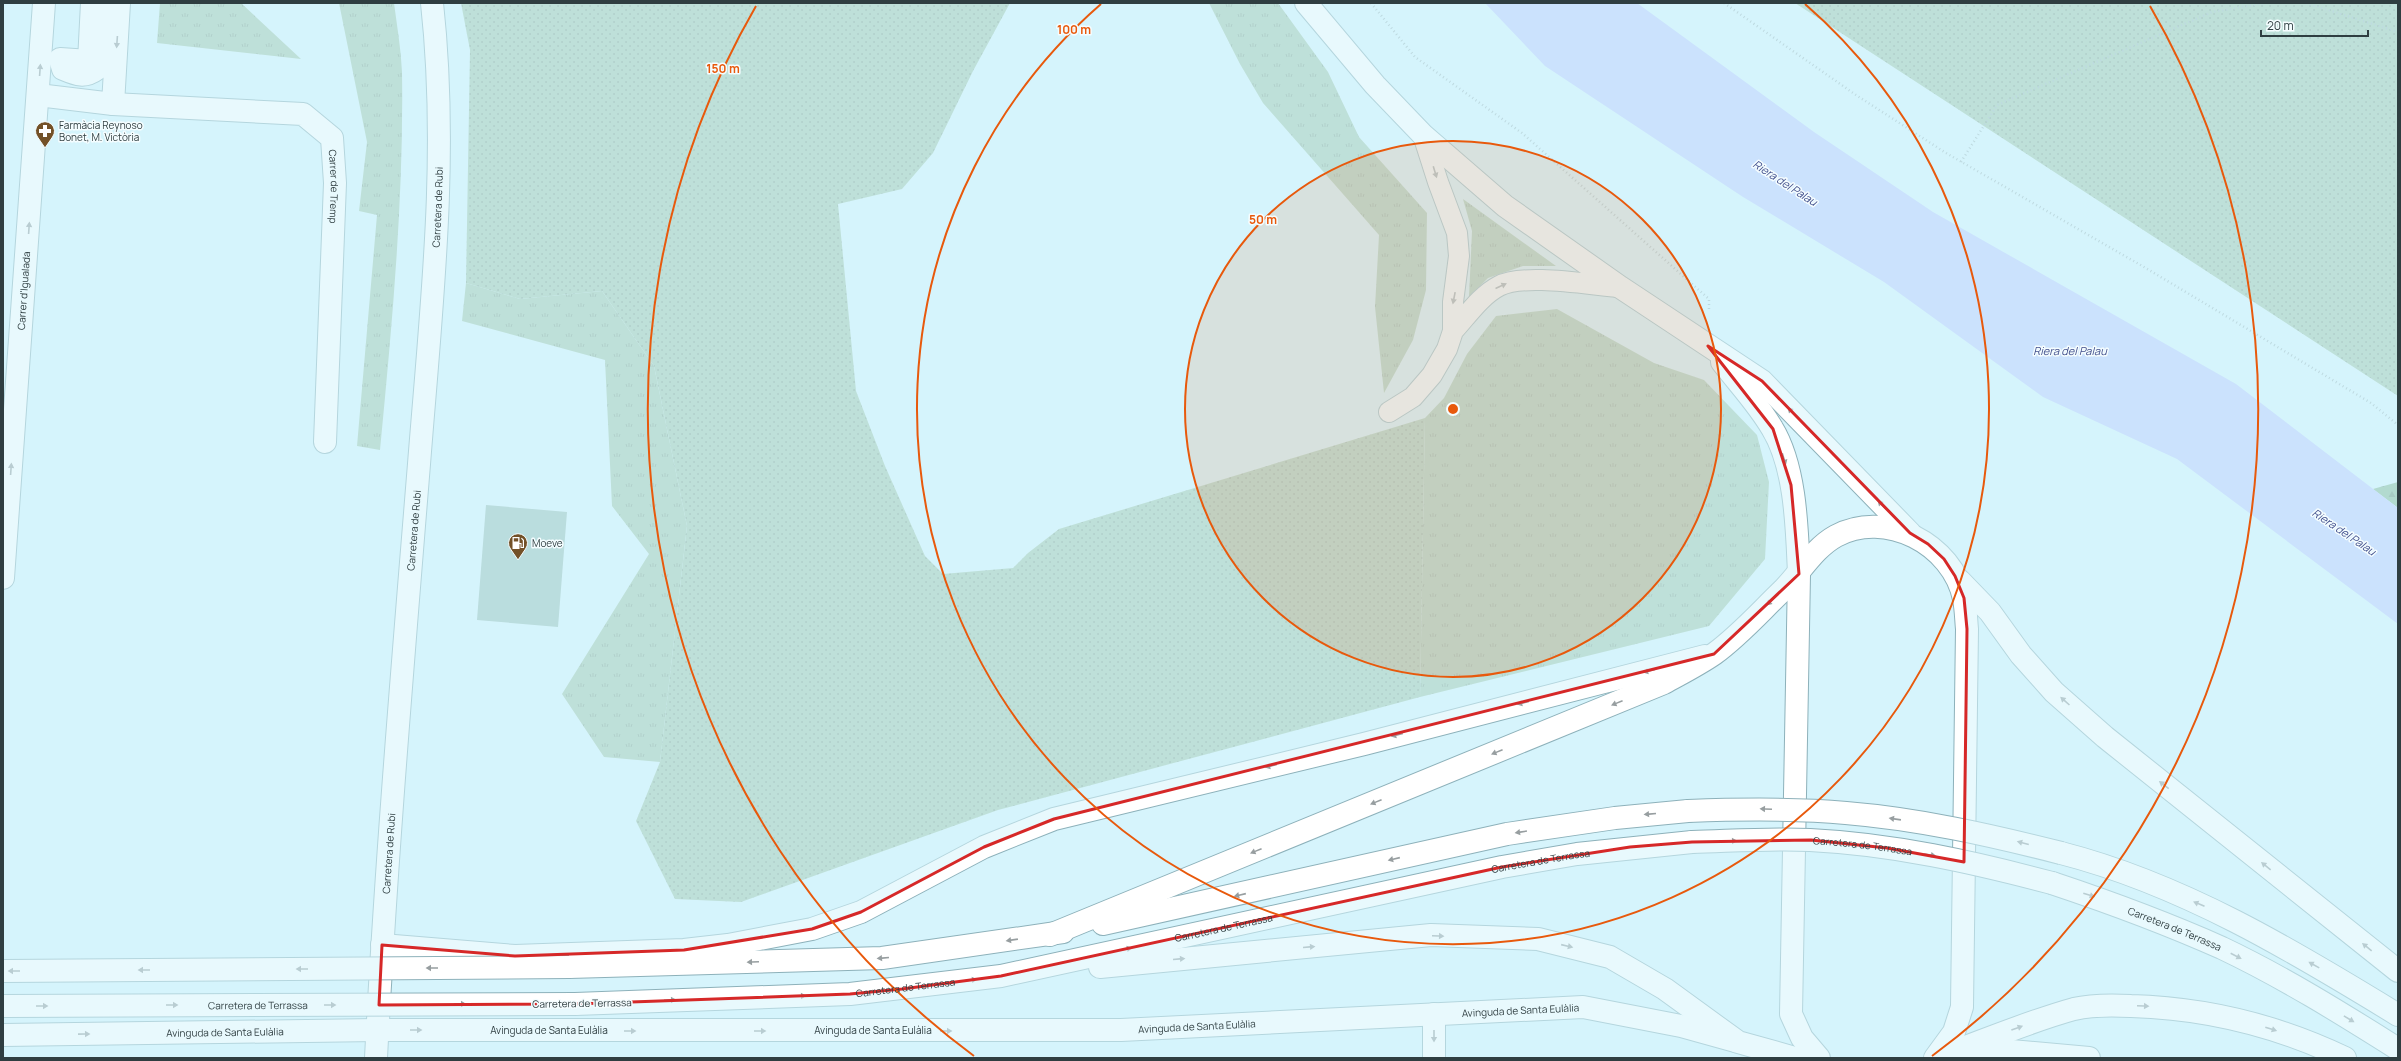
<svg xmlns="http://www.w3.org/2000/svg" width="2401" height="1061" viewBox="0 0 2401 1061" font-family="Manrope,sans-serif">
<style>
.grass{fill:url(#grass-tufts)}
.forest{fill:url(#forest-firs)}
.garden{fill:url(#garden-dots)}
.water{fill:#becdff}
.building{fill:#9ac0ba}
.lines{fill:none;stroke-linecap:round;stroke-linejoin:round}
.lane-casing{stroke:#8db1ba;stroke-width:22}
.street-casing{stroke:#8db1ba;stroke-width:24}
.secondary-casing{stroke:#8db1ba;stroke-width:24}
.primary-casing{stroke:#8db1ba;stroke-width:24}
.path{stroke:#a1bac1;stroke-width:2.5;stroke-dasharray:1 3;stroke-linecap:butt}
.lane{stroke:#fff;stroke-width:20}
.street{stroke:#fff;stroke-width:22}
.secondary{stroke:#fff;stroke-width:22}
.primary{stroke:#fff;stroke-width:22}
.primary-bridge-casing{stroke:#8db1ba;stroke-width:24;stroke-linecap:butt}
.primary-bridge{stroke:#fff;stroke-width:22}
.oneway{fill:#979ea0}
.marked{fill:none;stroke:#d62828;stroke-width:3;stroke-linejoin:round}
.ring{fill:none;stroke:#e8590c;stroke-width:2}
.labels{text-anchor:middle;stroke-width:3;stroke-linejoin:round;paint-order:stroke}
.poi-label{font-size:10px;fill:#2f3e41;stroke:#f5fdff;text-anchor:start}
.street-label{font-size:10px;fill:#2f3e41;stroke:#f5fdff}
.water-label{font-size:11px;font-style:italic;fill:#43518e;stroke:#f5fdff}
.centre{fill:#e8590c;stroke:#f5fdff;stroke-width:2}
.ring-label{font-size:12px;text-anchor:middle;font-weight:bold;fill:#e8590c;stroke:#f5fdff;stroke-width:3;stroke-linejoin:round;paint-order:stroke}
</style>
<defs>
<pattern id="grass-tufts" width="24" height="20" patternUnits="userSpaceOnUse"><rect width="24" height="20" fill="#a3c8b0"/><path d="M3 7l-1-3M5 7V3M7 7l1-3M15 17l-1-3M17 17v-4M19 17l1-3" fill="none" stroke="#85a491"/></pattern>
<pattern id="forest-firs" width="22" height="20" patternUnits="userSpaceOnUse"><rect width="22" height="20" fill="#87ba9a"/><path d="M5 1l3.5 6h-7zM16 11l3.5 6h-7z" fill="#6f997f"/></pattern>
<pattern id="garden-dots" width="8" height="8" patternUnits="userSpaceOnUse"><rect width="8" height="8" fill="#a3c8b0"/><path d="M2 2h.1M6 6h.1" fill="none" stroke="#85a491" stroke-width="1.8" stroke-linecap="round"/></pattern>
</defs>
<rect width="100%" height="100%" fill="#d6f4fc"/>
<path class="grass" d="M160 3H241L301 59 157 43Z
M339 3H394C397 26 401 49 402 72 404 198 392 325 380 450L357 446 377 215 359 211 367 142Z
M1209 3H1278L1328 72 1359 137 1427 213 1426 290 1413 340 1384 393 1375 307 1379 235 1263 103 1240 64Z
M1463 199 1556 266H1523L1488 278 1469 297 1472 231Z
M466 283 520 299 602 291 654 366 687 526 660 762 604 757 562 694 649 554 612 506 605 360 462 321Z
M1557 309 1654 363 1704 380 1757 435 1769 482 1765 559 1709 626 1420 697 1425 418 1444 398 1467 354 1496 316Z"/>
<path class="forest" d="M2398 482V508L2373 489Z"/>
<path class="garden" d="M461 3H1010L973 71 933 153 902 189 838 204 856 391 885 466 925 556 943 574 1013 568 1028 553 1059 529 1425 418 1420 697 998 810 741 902 675 899 636 821 660 762 687 526 654 366 602 291 520 299 466 283 470 50Z
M1795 3H2398V396Z"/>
<path class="water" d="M1485 3H1637L1814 132 1933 212 2236 384 2398 508V624L2177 459 2043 397 1884 282 1743 197 1545 66Z"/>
<path class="building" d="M486 505 567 512 558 627 477 620Z"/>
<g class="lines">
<defs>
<path id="lane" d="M1453 331C1467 316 1480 296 1499 286 1524 273 1590 285 1620 287
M1389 412 1413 397 1432 375 1447 349 1453 331V302L1459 256 1457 233 1438 182 1423 135"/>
<g id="street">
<path d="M92 3 89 61 60 59 63 69C77 75 85 78 97 69L102 3"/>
<path id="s1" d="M38 95 113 104 303 114 332 138 335 183 325 442"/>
<path d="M113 104 119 3"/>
<path id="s2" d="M3 578 44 3"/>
<path d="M1434 1014V1058"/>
<path id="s3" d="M3 1035 377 1030H1121L1583 1007 1681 1026 1735 1041"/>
<path d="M1967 1047 2089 1058"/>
</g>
<g id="secondary">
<path d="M1306 3 1375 85 1423 135 1505 206 1620 287 1762 381 1910 533"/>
<path d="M1722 362C1739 384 1758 404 1772 428 1796 467 1797 529 1799 574"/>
<path d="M382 945 515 956 684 950 728 945 812 929 861 912 984 847 1054 819 1364 744 1705 656"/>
<path id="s4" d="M376 1058C386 860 403 662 419 464 431 310 449 157 432 3"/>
</g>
<g id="primary">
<path d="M1799 574 1791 1014 1802 1038 1819 1058"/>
<path d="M1960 581 1990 612 2021 655 2054 692 2105 737 2398 971"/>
<path d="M2061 853C2182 884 2292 950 2398 1015"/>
<path id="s5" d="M2052 883C2109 902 2166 923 2222 948 2283 977 2341 1013 2398 1049"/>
<path d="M1103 924 1507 834 1615 818 1688 811"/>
<path d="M1050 935 1664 683C1680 674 1698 665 1714 654 1739 636 1761 611 1783 590 1800 573 1814 548 1836 536 1885 509 1953 544 1964 599 1966 609 1966 619 1967 629L1962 1007 1954 1032 1935 1058"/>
<path d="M569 967 882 958 1063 932"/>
<path d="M1100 967 1431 935 1538 939 1610 957 1665 989 1738 1042 1795 1058"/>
<path id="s6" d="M575 1004 850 994 1001 976 1502 867 1577 854 1692 842"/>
<path d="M1936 1058C1981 1042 2027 1022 2074 1009 2091 1005 2113 1005 2131 1006 2205 1008 2278 1026 2345 1058"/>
</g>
</defs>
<use href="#lane" class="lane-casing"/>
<use href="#street" class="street-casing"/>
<use href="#secondary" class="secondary-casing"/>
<use href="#primary" class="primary-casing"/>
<path class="path" d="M1371 3 1415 57 1522 133 1709 299V310
M1724 3 1856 95 1946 153 2144 267 2371 403 2398 425
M2306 3 2398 32
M1961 162 1997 105 2212 12 2266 3"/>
<use href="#lane" class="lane"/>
<use href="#street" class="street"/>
<use href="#secondary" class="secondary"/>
<use href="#primary" class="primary"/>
<defs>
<g id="primary-bridge">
<path d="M1688 811C1741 809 1794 808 1846 813 1919 819 1990 835 2061 853"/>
<path id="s7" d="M1692 842C1731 841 1771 838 1810 840 1892 844 1973 862 2052 883"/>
<path d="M3 971 569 967"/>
<path id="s8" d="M3 1006 575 1004"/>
</g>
</defs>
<use href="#primary-bridge" class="primary-bridge-casing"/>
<use href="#primary-bridge" class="primary-bridge"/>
</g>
<defs><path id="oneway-solid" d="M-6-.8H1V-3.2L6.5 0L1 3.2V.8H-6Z"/></defs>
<g class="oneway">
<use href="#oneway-solid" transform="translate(117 42) rotate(94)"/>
<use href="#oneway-solid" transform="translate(40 70) rotate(-86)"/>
<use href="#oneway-solid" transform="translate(1435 172) rotate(73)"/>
<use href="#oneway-solid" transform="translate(29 228) rotate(-86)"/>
<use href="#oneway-solid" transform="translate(1501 286) rotate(-24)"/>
<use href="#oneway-solid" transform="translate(1454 298) rotate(101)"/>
<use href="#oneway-solid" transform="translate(1792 412) rotate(-134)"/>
<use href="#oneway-solid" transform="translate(1784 459) rotate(73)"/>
<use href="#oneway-solid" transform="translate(11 469) rotate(-86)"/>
<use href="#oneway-solid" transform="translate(1882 505) rotate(-134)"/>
<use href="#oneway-solid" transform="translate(1771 601) rotate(135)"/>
<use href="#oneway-solid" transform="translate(1649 671) rotate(166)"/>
<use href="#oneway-solid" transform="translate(2065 701) rotate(-138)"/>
<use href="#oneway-solid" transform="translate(1523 703) rotate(166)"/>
<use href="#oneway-solid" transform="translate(1617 703) rotate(158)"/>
<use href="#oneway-solid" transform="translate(1397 735) rotate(166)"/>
<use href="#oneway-solid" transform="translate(1497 752) rotate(158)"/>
<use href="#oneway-solid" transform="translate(1271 766) rotate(166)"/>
<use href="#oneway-solid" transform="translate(2164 785) rotate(-142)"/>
<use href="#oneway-solid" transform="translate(1376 802) rotate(158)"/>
<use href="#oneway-solid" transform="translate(1766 809) rotate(-178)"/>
<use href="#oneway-solid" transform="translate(1650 814) rotate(175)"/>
<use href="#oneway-solid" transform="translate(1895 819) rotate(-172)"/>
<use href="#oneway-solid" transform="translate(1521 832) rotate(171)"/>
<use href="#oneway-solid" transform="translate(1731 841) rotate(-2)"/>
<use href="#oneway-solid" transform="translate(2023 843) rotate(-165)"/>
<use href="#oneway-solid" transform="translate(1256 851) rotate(158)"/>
<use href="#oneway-solid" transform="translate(1930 855) rotate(9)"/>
<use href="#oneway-solid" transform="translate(1394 859) rotate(167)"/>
<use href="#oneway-solid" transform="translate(2266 866) rotate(-141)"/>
<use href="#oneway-solid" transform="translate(1240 895) rotate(167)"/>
<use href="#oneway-solid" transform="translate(2089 895) rotate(18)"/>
<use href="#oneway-solid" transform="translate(2199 904) rotate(-157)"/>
<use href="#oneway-solid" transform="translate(1438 936) rotate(2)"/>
<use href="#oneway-solid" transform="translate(1012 940) rotate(172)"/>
<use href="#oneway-solid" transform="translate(1567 946) rotate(13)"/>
<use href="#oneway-solid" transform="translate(1309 947) rotate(-5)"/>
<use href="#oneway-solid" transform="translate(2367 947) rotate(-141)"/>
<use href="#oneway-solid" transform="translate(1126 949) rotate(-12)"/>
<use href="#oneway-solid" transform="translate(2236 956) rotate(27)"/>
<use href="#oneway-solid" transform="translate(883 958) rotate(175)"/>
<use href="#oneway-solid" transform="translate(1179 959) rotate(-5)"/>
<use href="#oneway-solid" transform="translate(753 962) rotate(178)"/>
<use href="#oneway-solid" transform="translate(2314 965) rotate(-151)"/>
<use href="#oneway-solid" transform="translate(432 968) rotate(180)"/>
<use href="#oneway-solid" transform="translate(302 969) rotate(180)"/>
<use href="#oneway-solid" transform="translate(144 970) rotate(180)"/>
<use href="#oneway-solid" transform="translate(14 971) rotate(180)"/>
<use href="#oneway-solid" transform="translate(971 980) rotate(-7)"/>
<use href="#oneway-solid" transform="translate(800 996) rotate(-2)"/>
<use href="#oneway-solid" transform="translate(670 1000) rotate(-2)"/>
<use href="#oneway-solid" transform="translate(460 1004)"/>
<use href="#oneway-solid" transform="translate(172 1005)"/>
<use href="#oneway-solid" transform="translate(330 1005)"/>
<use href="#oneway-solid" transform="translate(42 1006)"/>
<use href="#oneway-solid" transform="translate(2143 1006) rotate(2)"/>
<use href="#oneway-solid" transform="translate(2349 1019) rotate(31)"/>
<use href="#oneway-solid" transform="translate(2017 1028) rotate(-20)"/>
<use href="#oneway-solid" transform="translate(2271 1029) rotate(18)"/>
<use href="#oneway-solid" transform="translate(416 1030)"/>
<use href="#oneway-solid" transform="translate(630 1031)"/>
<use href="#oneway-solid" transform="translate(760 1031)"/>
<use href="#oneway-solid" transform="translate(946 1031)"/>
<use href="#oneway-solid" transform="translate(84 1034) rotate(-1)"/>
<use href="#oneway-solid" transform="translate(1434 1036) rotate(90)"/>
</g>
<path d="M0 0H2401V1061H0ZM1708 346 1762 381 1910 533 1928 544 1944 559 1955 576 1964 598 1967 629 1964 862 1887 848 1811 840 1692 842 1630 847 1502 867 1001 976 902 989 850 994 575 1004 379 1005 382 945 515 956 684 950 812 929 861 912 984 847 1054 819 1714 654 1799 574 1791 485 1773 429Z" fill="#d6f4fc" fill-opacity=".55" fill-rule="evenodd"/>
<path class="marked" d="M1708 346 1762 381 1910 533 1928 544 1944 559 1955 576 1964 598 1967 629 1964 862 1887 848 1811 840 1692 842 1630 847 1502 867 1001 976 902 989 850 994 575 1004 379 1005 382 945 515 956 684 950 812 929 861 912 984 847 1054 819 1714 654 1799 574 1791 485 1773 429Z"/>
<circle cx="1453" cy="409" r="268" fill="#e8590c" fill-opacity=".12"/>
<g class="ring">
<circle cx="1453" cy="409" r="268"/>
<path d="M1805 4A536 536 0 1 1 1101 4"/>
<path d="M974 1056A805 805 0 0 1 756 6M2150 6A805 805 0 0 1 1932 1056"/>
</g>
<defs>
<symbol id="pharmacy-pin" viewBox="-11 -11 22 30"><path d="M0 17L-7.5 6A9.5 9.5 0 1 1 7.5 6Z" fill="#735128" stroke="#f5fdff"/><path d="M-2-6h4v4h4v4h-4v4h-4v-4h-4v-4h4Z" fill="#fff"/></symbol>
<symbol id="fuel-pin" viewBox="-11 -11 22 30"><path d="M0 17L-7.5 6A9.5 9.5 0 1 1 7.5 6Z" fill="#735128" stroke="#f5fdff"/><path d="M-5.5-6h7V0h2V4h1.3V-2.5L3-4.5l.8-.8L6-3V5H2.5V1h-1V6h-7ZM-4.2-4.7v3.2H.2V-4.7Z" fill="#fff"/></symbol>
</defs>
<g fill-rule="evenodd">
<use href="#pharmacy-pin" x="34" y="120" width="22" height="30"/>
<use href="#fuel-pin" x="507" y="532" width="22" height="30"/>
</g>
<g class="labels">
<g class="poi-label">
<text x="59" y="129">Farmàcia Reynoso<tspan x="59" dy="12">Bonet, M. Victòria</tspan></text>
<text x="532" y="547">Moeve</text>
</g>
<g class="street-label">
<text dy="4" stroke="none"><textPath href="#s1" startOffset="352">Carrer de Tremp</textPath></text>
<text dy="4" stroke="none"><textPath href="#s4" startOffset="853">Carretera de Rubi</textPath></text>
<text dy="4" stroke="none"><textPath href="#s2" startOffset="288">Carrer d'Igualada</textPath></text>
<text dy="4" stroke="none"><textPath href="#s4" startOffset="529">Carretera de Rubi</textPath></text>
<text dy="4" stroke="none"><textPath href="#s7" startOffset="171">Carretera de Terrassa</textPath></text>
<text dy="4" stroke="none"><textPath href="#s4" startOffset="205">Carretera de Rubi</textPath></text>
<text dy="4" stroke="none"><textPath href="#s6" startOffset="979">Carretera de Terrassa</textPath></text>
<text dy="4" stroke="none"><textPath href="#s6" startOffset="655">Carretera de Terrassa</textPath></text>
<text dy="4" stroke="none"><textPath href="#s5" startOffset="131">Carretera de Terrassa</textPath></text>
<text dy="4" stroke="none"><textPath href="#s6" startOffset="331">Carretera de Terrassa</textPath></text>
<text transform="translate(582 1003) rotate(-1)" y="4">Carretera de Terrassa</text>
<text dy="4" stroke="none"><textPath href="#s8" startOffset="255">Carretera de Terrassa</textPath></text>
<text dy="4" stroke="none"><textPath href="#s3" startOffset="1518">Avinguda de Santa Eulàlia</textPath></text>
<text dy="4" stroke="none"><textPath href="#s3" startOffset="1194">Avinguda de Santa Eulàlia</textPath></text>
<text dy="4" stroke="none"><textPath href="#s3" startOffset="546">Avinguda de Santa Eulàlia</textPath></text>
<text dy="4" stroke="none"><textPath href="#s3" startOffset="870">Avinguda de Santa Eulàlia</textPath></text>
<text dy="4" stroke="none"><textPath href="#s3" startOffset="222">Avinguda de Santa Eulàlia</textPath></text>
</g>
<g class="water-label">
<text transform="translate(1785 183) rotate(33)" y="4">Riera del Palau</text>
<text x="2070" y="355">Riera del Palau</text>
<text transform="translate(2344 532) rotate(34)" y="4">Riera del Palau</text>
</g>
</g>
<circle cx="1453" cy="409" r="6" class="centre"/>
<g class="ring-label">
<text x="1074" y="34">100 m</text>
<text x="723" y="73">150 m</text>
<text x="1263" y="224">50 m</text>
</g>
<rect width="2401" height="1061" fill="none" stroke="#2f3e41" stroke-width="8"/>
<path d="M2261 30v6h107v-6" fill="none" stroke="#2f3e41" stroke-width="2"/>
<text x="2267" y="30" font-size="12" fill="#2f3e41" stroke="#f5fdff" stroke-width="3" paint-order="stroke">20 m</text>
</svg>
